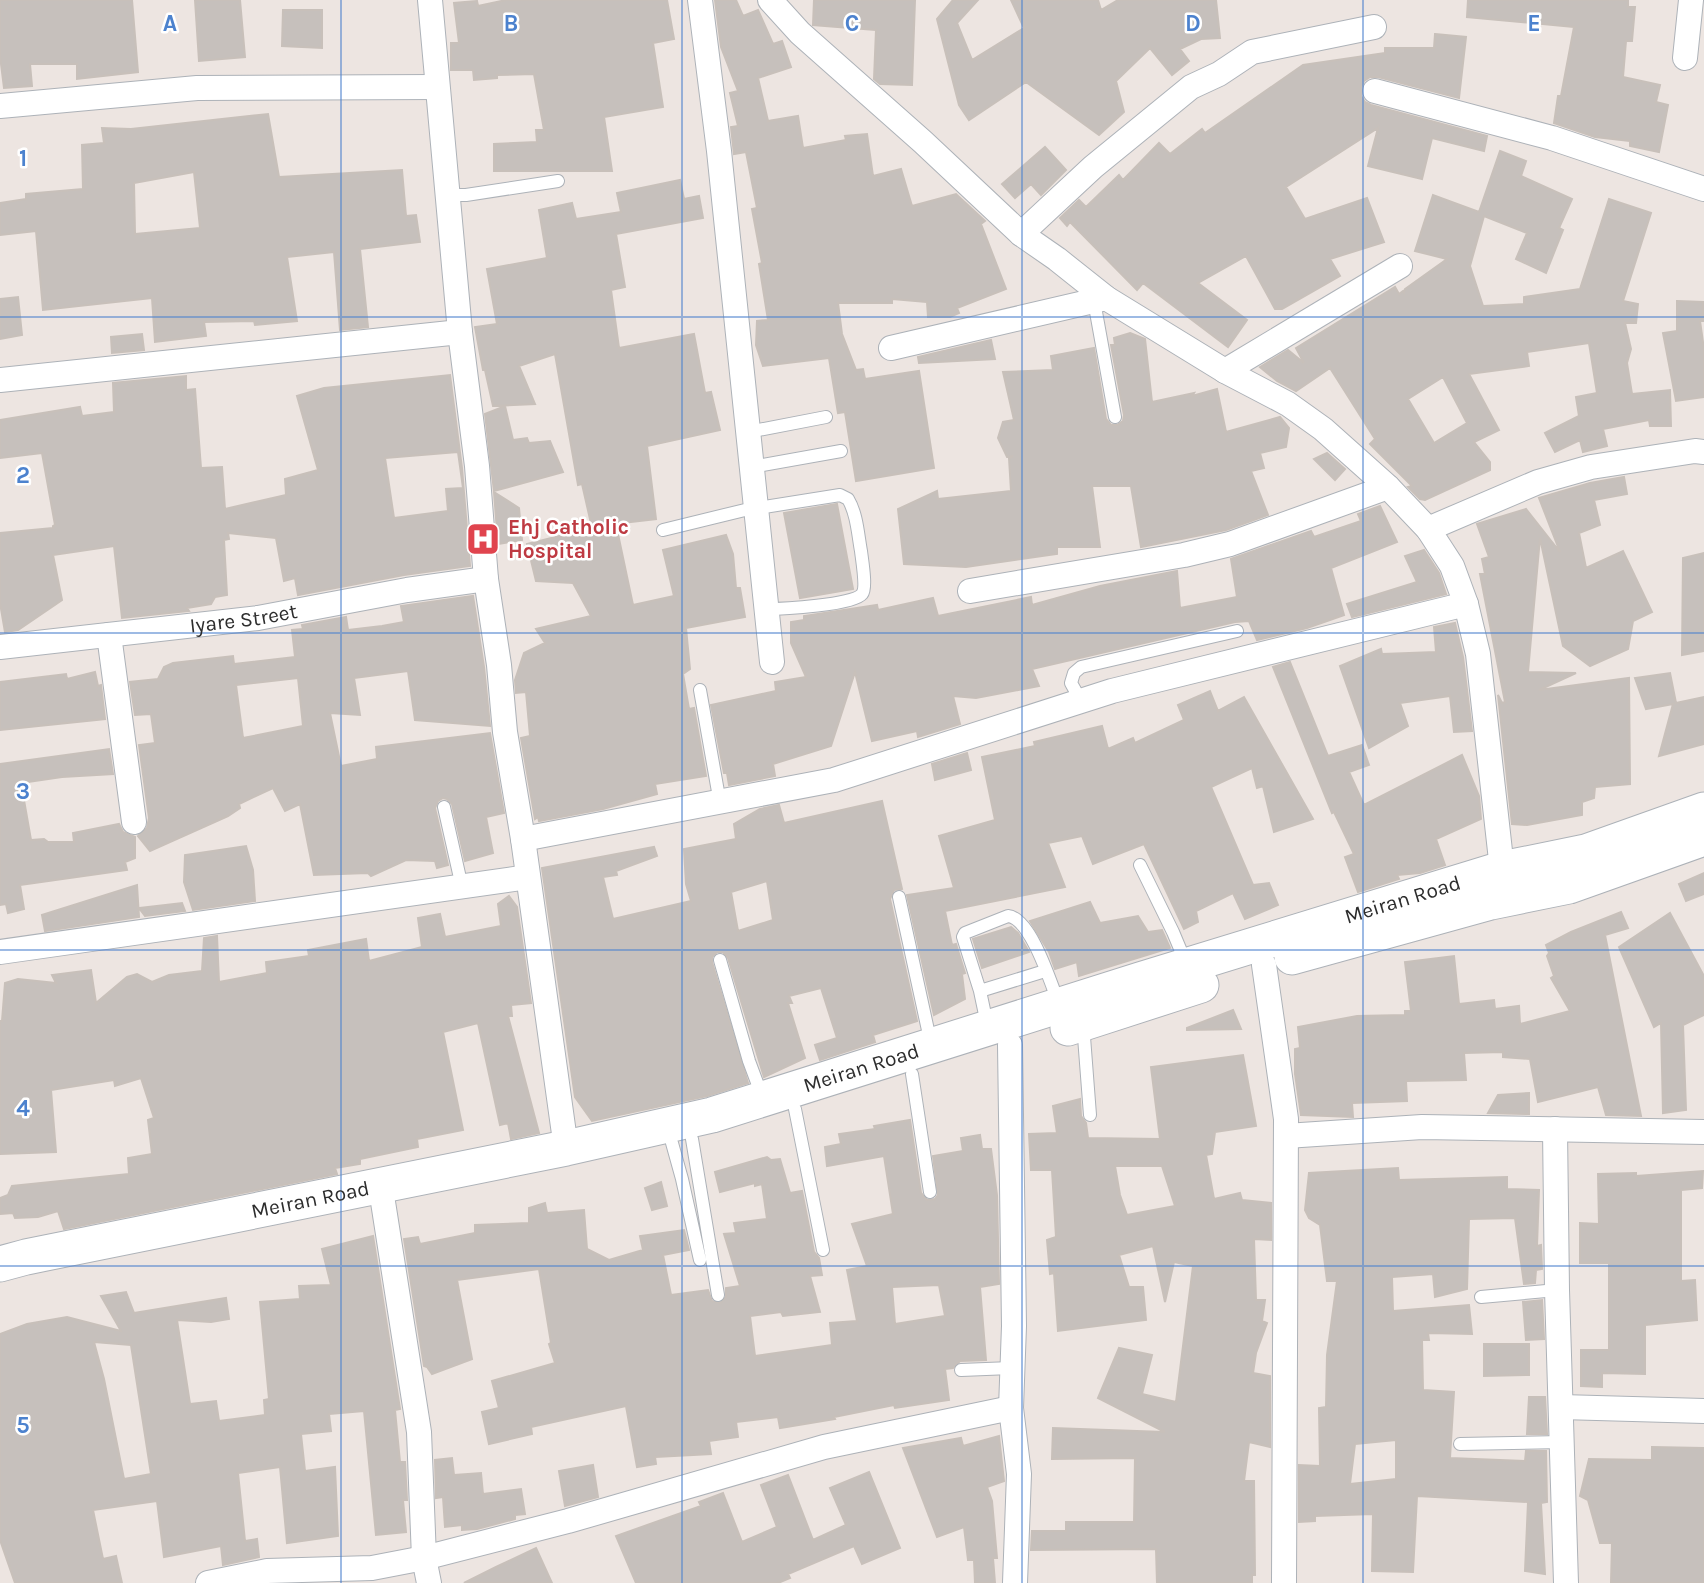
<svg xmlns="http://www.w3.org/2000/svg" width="1704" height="1583" viewBox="0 0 1704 1583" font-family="Karla,sans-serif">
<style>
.building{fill:#c6c0bc;stroke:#c8c0ba;stroke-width:2;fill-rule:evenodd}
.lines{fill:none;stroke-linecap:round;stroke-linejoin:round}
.lane-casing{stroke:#adb2b8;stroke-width:14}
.street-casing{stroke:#adb2b8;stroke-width:26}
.secondary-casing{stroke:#adb2b8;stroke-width:37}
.lane{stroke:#fff;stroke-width:12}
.street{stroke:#fff;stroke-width:24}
.secondary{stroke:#fff;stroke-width:35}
.grid{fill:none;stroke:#4c82ce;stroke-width:2;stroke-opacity:0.55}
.labels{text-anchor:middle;stroke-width:5;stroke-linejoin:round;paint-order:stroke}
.health-label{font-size:21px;font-weight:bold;fill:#be3a42;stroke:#fff;text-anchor:start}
.street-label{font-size:21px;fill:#2d2d2d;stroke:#fff}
.grid-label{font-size:23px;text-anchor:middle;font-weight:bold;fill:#4c82ce;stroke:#fff;stroke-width:5;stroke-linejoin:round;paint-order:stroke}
</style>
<rect width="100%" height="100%" fill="#ede5e1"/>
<path class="building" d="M0 0H132L138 72 77 79V64H30L32 86 4 88 0 56Z
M195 0H240L245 57 199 61Z
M506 0H667L674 39 653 43 663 107 604 117 612 171H494V144L537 142 536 130H544L534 74 497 75V78L474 80 473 70H451V43H459L454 3 477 1 478 6Z
M715 0H736L743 16 758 10 773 44 782 41 791 67 758 78 768 121 798 116 803 148 846 140 845 136 867 134 873 176 901 169 912 206 956 194 985 221 981 224 1006 289 957 308 959 313 950 317H928L927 302 892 299V303H838L842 334 856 370 863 369 865 379 919 371 934 468 856 481 845 412 838 413 829 358 763 366 756 345 757 321 768 320 759 264 762 263 752 209 757 208 746 152 734 154 731 127 738 126 730 93 738 91 721 47Z
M814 0H915L912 85 880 84 874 79 876 30 813 25Z
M953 0H978L957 23 972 60 1024 28 1011 0H1098L1101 10 1118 0H1216L1220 38 1201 39 1180 49 1189 61 1172 75 1150 48 1116 81 1124 112 1099 135 1026 82 969 120 959 105 937 19Z
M1468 0H1628V7H1635L1632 41H1626L1623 77 1660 85 1656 102 1668 105 1659 152 1630 146V141L1595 137 1554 123 1558 96H1561L1574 27 1467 17Z
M283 10H322V48L282 46Z
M1435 34 1466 37 1459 98 1378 77H1370L1364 81 1361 88V96L1365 102 1371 105 1487 136 1484 151 1432 138 1422 179 1368 166 1378 128 1286 187 1305 219 1367 198 1384 242 1330 259 1340 276 1282 309H1275L1246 256 1198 283 1247 320 1228 347 1143 283 1137 290 1070 222 1067 226 1060 218 1079 200 1086 207 1119 175 1123 180 1159 143 1170 154 1202 129 1205 133 1303 65 1385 53V48H1434Z
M268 114 279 177 402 170 406 216 416 215 420 242 360 249 368 327 340 330 334 252 287 257 297 321 255 325 254 321 204 322 206 336 155 342 152 298 43 310 36 231 0 235V203L26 199V194L83 189 82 145 104 143 102 128 131 129ZM194 172 200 228 135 234 134 183Z
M1045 147 1066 170 1041 195 1031 184 1015 198 1002 184Z
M1500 151 1526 161 1521 176 1572 199 1559 228 1563 230 1546 273 1516 259 1527 233 1484 216 1470 266 1483 306 1524 304V297L1580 289 1609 199 1651 213 1623 301 1638 304 1636 323H1625L1631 349 1627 363 1632 394 1670 390 1671 426H1650L1649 420 1603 429 1607 446 1583 452 1580 440 1555 452 1545 433 1579 416 1576 397 1597 393 1589 343 1527 352 1529 366 1469 374 1499 430 1474 442 1490 462V470L1425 500 1420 499 1408 487 1412 486 1370 444 1375 439 1330 368 1296 391 1277 381 1260 367 1288 350 1304 363 1296 348 1395 287 1399 294 1403 291 1404 293 1405 289 1447 259 1415 251 1433 195 1479 212ZM1443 377 1467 423 1434 443 1408 399Z
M680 180 684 199 699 196 703 218 616 234 625 287 611 290 619 348 694 334 705 393 711 392 720 430 647 446 656 519 622 523 624 533 618 534 633 605 674 596 663 550 726 535 733 554 736 588H740L745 617 686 628 690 669 683 674 689 709 694 708 706 776 655 784 657 794 603 809 539 821 538 817 535 819 521 738 530 736 526 692 516 693 515 680 524 653 545 643 536 629 591 616 573 583 536 581 527 544 592 528 582 484 578 485 555 354 519 366 535 404 493 406 485 370H483L475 327 497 324 487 269 547 258 539 210 572 203 576 219 621 212 617 193Z
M18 297 22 335 0 339V299Z
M1677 301 1703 302V321H1700L1704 349V397L1676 401 1663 333 1677 331Z
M1130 333 1145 339 1152 402 1194 393 1192 396 1217 389 1226 432 1280 417 1289 428 1286 447 1260 453 1264 468 1251 471 1268 515 1226 530 1141 547 1131 486H1092L1100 547H1057V554L966 567 904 564 898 509 937 491 938 499 1011 491 1009 458 1013 456 1007 457 998 438 1003 422 1014 420 1003 372 1053 370 1051 356 1094 348 1106 419 1111 425H1117L1123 421 1124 415 1111 345H1115L1114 338Z
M142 334 144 350 112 353 111 337Z
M991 340 995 359 919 363 918 357Z
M450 375 462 468 470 566 404 575 298 595 295 578 284 581 276 538 228 533 229 539 224 540 227 595 215 597 211 604 187 608 189 611 122 618 114 546 53 555 62 600 18 630 5 632 0 603V533L53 528V526L55 525 42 453 0 458V420L80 407 82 416 114 412 113 383 186 376V390L195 389 201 468 222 467 225 509 286 495 285 479 318 470 297 396 324 388ZM458 452 463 488 446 489 448 511 394 518 385 458Z
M505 406 513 440 527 438 529 443 550 441 563 472 494 491 485 414Z
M1327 453 1345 469 1335 480 1314 459Z
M1624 477 1627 494 1594 500 1600 525 1579 533 1586 568 1623 551 1652 612 1633 621 1628 649 1590 666 1563 646 1540 538 1528 672 1576 673 1539 690 1629 678 1630 784 1595 787 1594 798 1582 802V815L1527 825 1512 824 1498 695 1502 703 1505 702 1480 574H1485L1482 559 1489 557 1477 524 1526 509 1560 552 1539 498 1590 483Z
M494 492 519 508 522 540 498 544Z
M837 504 853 589 800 598 784 513Z
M1380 506 1397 542 1331 568 1344 615 1307 628 1257 640 1249 621 1235 622 1032 669 1039 686 976 698 953 696 960 724 918 737 917 731 872 741 855 672 831 746 773 764 775 776 729 785 727 773H724L711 705 776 691 775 682 806 677 791 643V622L804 620V616L877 605 878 610 933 598 938 616 1031 597 1032 605 1100 586 1177 571 1180 608 1237 597 1231 559 1311 531 1314 537 1361 521 1358 514Z
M1424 550 1439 573 1446 594 1352 617 1347 604 1417 582 1405 556Z
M1704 553V651L1682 655 1683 558Z
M473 596 484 667 490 726 415 720 408 671 354 678 360 715 330 713 341 766 377 759 376 747 490 733 504 813 486 817 493 853 465 861 452 804 447 799 443 798 438 801 435 808 448 865 437 868 435 861 406 860 371 876 368 873 314 875 300 804 285 811 273 788 239 804 240 808 228 816 150 851 138 836 147 828 149 818 139 745 155 743 151 714 135 715 130 682 158 679 164 667 173 663 233 656 234 664 295 657 292 630 303 629 302 625 346 617 348 630 382 626 404 622 401 606ZM298 678 303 726 243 738 236 685Z
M1455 623 1463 657 1472 731 1454 732 1450 696 1400 703 1408 726 1369 748 1340 666 1381 649 1382 654 1436 652 1434 627Z
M1290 662 1328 756 1362 745 1369 765 1349 772 1364 805 1462 755 1479 796 1481 819 1436 839 1445 865 1420 873 1397 875 1399 879 1358 892 1345 857 1354 854 1334 812 1332 813 1273 667Z
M95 672 98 686 101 685 105 719 0 730V682L66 674 67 679Z
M1670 673 1676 703 1704 697V744L1659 756 1673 704 1646 709 1635 678Z
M1210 691 1218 711 1244 697 1313 819 1274 832 1263 786 1257 788 1252 768 1211 787 1253 885 1269 883 1278 905 1245 919 1233 893 1196 911 1198 922 1184 929 1144 844 1093 864 1082 836 1048 843 1065 887 945 911 952 945 956 944 965 973 962 974 965 999 934 1015 907 895 954 888 939 836 995 820 982 757 1035 746 1034 742 1102 726 1108 749 1133 738 1135 743 1184 720 1178 705Z
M109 749 113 774 62 777 21 783 31 840 44 839 48 842H74L73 833 119 824 123 832 135 837V858L125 862 127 870 20 885 24 909 8 913 6 904 0 905V764Z
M967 753 971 770 935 780 932 764Z
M882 801 902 889 894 890 890 899 917 1021 873 1035 875 1042 820 1060 815 1045 837 1038 821 988 789 996 792 1003H788L805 1058 764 1077 728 958 723 952H717L712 957V962L748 1083 707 1096 592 1121 575 1097 542 868 654 847 657 856 616 871 617 875 603 877 613 919 691 901 686 884 684 849 736 839 734 824 760 809 779 805 784 823ZM767 881 773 920 738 931 731 892Z
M246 846 253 870 255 901 193 910 184 882 185 855Z
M1704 873V894L1686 901 1679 884Z
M137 885 139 917 45 931 42 915Z
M509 896 517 907 531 1003 511 1005 512 1016H508L539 1133 511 1139 508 1123 500 1125 478 1023 443 1032 463 1130 417 1139 418 1147 360 1159V1164L335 1168 337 1174 64 1229 58 1211 38 1217 15 1218 13 1213 0 1214V1198L8 1195 12 1186 129 1174 128 1158 152 1154 148 1120 154 1118 141 1078 115 1086 114 1080 51 1090 56 1152 0 1154V1021H2L5 983 18 979 56 983 52 975 91 970 96 1003 127 977 137 974 152 982 169 975 202 971 204 938 217 936 219 982 267 973 266 962 309 956 308 950 366 939 369 961 422 947 418 918 440 914 445 937 501 926 498 904Z
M1090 902 1100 923 1138 916 1148 932 1162 930 1170 948 1079 976 1077 962 1055 969 1049 952 1030 921Z
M182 903 185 911 145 916 139 908Z
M1621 912 1628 928 1605 935 1641 1116 1606 1115 1598 1087 1538 1102 1530 1059 1503 1057V1052L1464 1053 1466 1080 1406 1081 1407 1101 1352 1103 1353 1117 1301 1115 1295 1074V1049L1300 1048 1298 1027 1357 1016 1405 1015V1011H1411L1405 962 1454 956 1459 1004 1494 1000 1495 1009 1519 1006 1520 1024 1570 1011 1551 978 1554 976 1547 956 1549 953 1546 945 1571 932Z
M1670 913 1704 976V1015L1683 1025 1686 1110 1663 1113 1661 1023 1654 1027 1619 947Z
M1011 927 1018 933 1029 952 982 968 973 939Z
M1233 1010 1241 1029 1187 1030V1028Z
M1243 1055 1256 1126 1215 1132 1212 1154 1206 1155 1214 1199 1240 1193 1242 1200 1271 1203V1240L1254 1239 1256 1300H1265L1262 1321 1267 1323 1256 1353 1253 1373 1270 1376V1447L1249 1442 1244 1481H1254L1255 1575H1252V1583H1157L1156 1549 1031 1550 1032 1531H1066V1522H1134L1135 1458 1052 1459 1053 1428 1165 1432 1098 1398 1119 1348 1152 1355 1142 1394 1176 1402 1193 1266 1174 1262 1165 1302 1153 1246 1119 1255 1129 1287H1143L1146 1320 1058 1331 1054 1273 1050 1274 1047 1240 1056 1237 1052 1170H1031L1029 1134 1057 1133 1053 1106 1080 1099 1081 1116 1086 1123 1088 1138 1160 1139 1151 1067ZM1115 1166H1162L1175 1206 1127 1215 1120 1195Z
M1529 1093V1114L1488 1113 1498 1095Z
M910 1120 921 1193 927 1200 935 1199 938 1195 933 1156 963 1151 961 1138 980 1135 982 1149H991L997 1195 999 1284 980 1287 986 1360 960 1361 953 1368 945 1369 949 1400 895 1408 894 1405 834 1417 835 1419 780 1428 778 1417 736 1422 738 1437 709 1441 711 1454 655 1457 656 1464 637 1467 626 1406 531 1427 532 1434 489 1444 482 1412 499 1408 492 1381 555 1363 549 1344 551 1343 539 1269 457 1280 472 1359 432 1374 427 1367 424 1366 404 1239 418 1237 420 1244 475 1233V1225L529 1223V1208L545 1203 547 1213 584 1210 587 1249 609 1260 643 1250 640 1236 684 1230 689 1250 663 1255 671 1295 708 1290 712 1301 720 1303 726 1297V1288L740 1286 724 1234 736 1233 734 1223 767 1219 762 1184 755 1186V1183L720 1192 715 1172 767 1157 771 1160 780 1159 790 1193 802 1191 814 1252 819 1258 822 1275 810 1276 820 1312 783 1316 781 1312 750 1316 755 1356 832 1345 830 1323 857 1321 847 1270 867 1266 852 1224 893 1214 884 1156 827 1166 825 1147 841 1144 839 1134 875 1129 874 1126ZM939 1285 945 1316 895 1324 892 1287Z
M1398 1168 1399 1180 1507 1177V1189L1539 1190 1537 1246 1541 1245 1542 1269 1536 1270 1535 1283 1524 1284 1515 1218 1469 1219 1467 1289 1435 1297 1433 1274 1392 1277 1393 1311 1469 1305 1472 1334 1428 1333 1429 1340H1422L1423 1390 1454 1392 1450 1458 1525 1461 1526 1451H1546L1547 1502 1541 1503 1545 1574 1525 1571 1528 1502 1417 1496 1413 1572 1372 1571 1373 1514 1315 1516V1521L1299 1522V1465L1320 1466 1319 1408 1326 1407 1327 1355 1337 1281H1327L1320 1225 1309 1218 1305 1210 1309 1173ZM1396 1440V1479L1350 1484 1355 1444Z
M1703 1171 1702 1188 1681 1190V1281L1695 1280 1697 1320 1645 1325V1374L1602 1373V1387L1581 1386V1350H1609V1263H1580V1223L1599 1224 1598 1174 1636 1173V1176Z
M661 1182 667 1206 652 1210 645 1188Z
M373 1236 400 1409 395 1410 400 1462H405L407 1500H403L406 1532 376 1535 364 1411 329 1414 331 1431 301 1434 305 1471 335 1467 338 1536 287 1543 280 1467 238 1473 245 1541 257 1539 259 1557 223 1565 221 1546 164 1557 157 1501 93 1510 103 1559 116 1556 122 1583H15L0 1540V1334L27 1324 67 1317 121 1331 101 1296 126 1292 134 1313 226 1298 229 1319 211 1322 177 1320 190 1404 216 1401 219 1421 265 1415 264 1400 269 1399 260 1302 300 1299 299 1286 331 1285 322 1249ZM94 1342 131 1345 151 1474 124 1479 104 1379Z
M1542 1300 1544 1339 1526 1340 1523 1302Z
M1484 1344H1529V1375L1484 1376Z
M1529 1397H1545L1547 1434H1527Z
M999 1436 1004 1481 987 1487 992 1501 997 1558H993L995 1583H975L974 1560H968L964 1527 937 1537 903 1448 961 1438 963 1446Z
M1652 1447 1704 1448V1583H1611L1612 1543H1600L1588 1500 1580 1496 1589 1459 1652 1460Z
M452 1458 454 1475 481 1473 483 1494 521 1489 525 1514 515 1515V1519L477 1529 462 1530V1525L445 1527 443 1497 436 1498 435 1460Z
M593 1465 598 1497 565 1506 559 1471Z
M869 1472 900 1548 862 1564 854 1546 788 1574 790 1578 778 1583H636L616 1536 701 1506 699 1502 723 1493 742 1542 777 1527 761 1485 788 1475 813 1540 846 1525 830 1488Z
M536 1548 552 1583H464L496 1567Z"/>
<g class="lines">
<defs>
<path id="lane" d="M449 195H466L558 181
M1094 301 1115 417
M748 432 826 417
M752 467 841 451
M663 530 745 510 840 495 848 499C857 514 858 535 861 551 862 560 867 588 862 594 854 605 782 609 766 609
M700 690 720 803
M1081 701 1071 683 1074 673 1081 667 1237 631
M444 807 462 887
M1140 865 1173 932 1186 963
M899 897 931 1044
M720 960 749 1061 762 1096
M980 991 1045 971
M987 1024 980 991 963 937 965 933 1008 916C1031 918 1051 984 1059 1004
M1083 1024 1090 1115
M912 1074 930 1192
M795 1109 823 1250
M692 1139 718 1295
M672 1143 682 1179 700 1260
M1481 1297 1557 1290
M961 1370 1011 1368
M1460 1444 1562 1442"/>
<g id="street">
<path d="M430 0 460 332 477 466 486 579 499 665 505 732 523 839 566 1148"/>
<path d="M700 0 719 151 772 662"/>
<path d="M770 0 800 33 923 142 1021 234 1057 259 1106 298 1225 371 1288 404 1323 429 1388 487 1428 529 1452 566 1466 604 1478 654 1502 869"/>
<path d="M1685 58 1691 0"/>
<path d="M1375 91 1552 138 1704 189"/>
<path d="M0 106 197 88 437 87"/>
<path d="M1021 234 1093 167 1191 87 1219 74 1252 52 1374 27"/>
<path d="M891 348 1106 298"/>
<path d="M1225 371 1400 266"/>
<path d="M0 380 460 332"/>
<path d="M1428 529 1538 482 1591 467 1695 451 1704 452"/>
<path d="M970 591 1184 555 1230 544 1388 487"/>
<path d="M109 635 134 822"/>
<path id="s1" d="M0 647 258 618 407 590 486 579"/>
<path d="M523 839 834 780 1112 691 1466 604"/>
<path d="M0 952 528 877"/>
<path d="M1264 965 1286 1119 1284 1583"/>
<path d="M1010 1045 1014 1326 1011 1408 1019 1474 1015 1583"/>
<path d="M1555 1129 1557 1290 1566 1583"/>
<path d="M1286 1136 1422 1127 1704 1132"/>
<path d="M383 1202 419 1432 424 1558 429 1583"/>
<path d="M1561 1407 1704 1411"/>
<path d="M208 1583 267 1571 372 1568 424 1558 568 1521 824 1447 1011 1408"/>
</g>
<g id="secondary">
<path d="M1292 957 1491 902 1569 886 1704 838"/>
<path d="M1068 1028 1201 985"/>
<path id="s2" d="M0 1264 26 1257 566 1148 712 1115 1140 980 1502 869 1586 852 1704 810"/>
</g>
</defs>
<use href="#lane" class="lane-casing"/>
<use href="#street" class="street-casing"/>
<use href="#secondary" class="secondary-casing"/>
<use href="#lane" class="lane"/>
<use href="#street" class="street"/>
<use href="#secondary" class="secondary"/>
</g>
<path class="grid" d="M341 0V1583M682 0V1583M1022 0V1583M1363 0V1583M0 317H1704M0 633H1704M0 950H1704M0 1266H1704"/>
<defs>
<symbol id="hospital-square" viewBox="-11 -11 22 22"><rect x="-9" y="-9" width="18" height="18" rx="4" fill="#e0444e" stroke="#fff"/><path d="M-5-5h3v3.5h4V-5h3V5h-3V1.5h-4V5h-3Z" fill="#fff"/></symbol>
</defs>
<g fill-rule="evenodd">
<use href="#hospital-square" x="464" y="520" width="38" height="38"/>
</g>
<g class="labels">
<g class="health-label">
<text x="508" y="534">Ehj Catholic<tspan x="508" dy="24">Hospital</tspan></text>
</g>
<g class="street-label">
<text dy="7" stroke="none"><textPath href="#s1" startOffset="245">Iyare Street</textPath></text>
<text dy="7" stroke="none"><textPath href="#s2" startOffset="1451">Meiran Road</textPath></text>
<text dy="7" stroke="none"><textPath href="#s2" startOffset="884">Meiran Road</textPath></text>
<text dy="7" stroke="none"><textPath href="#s2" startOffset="317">Meiran Road</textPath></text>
</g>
</g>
<g class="grid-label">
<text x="170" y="31">A</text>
<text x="511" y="31">B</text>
<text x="852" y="31">C</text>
<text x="1193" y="31">D</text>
<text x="1534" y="31">E</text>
<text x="23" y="166">1</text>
<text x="23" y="483">2</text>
<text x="23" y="799">3</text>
<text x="23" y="1116">4</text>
<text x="23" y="1433">5</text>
</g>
</svg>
